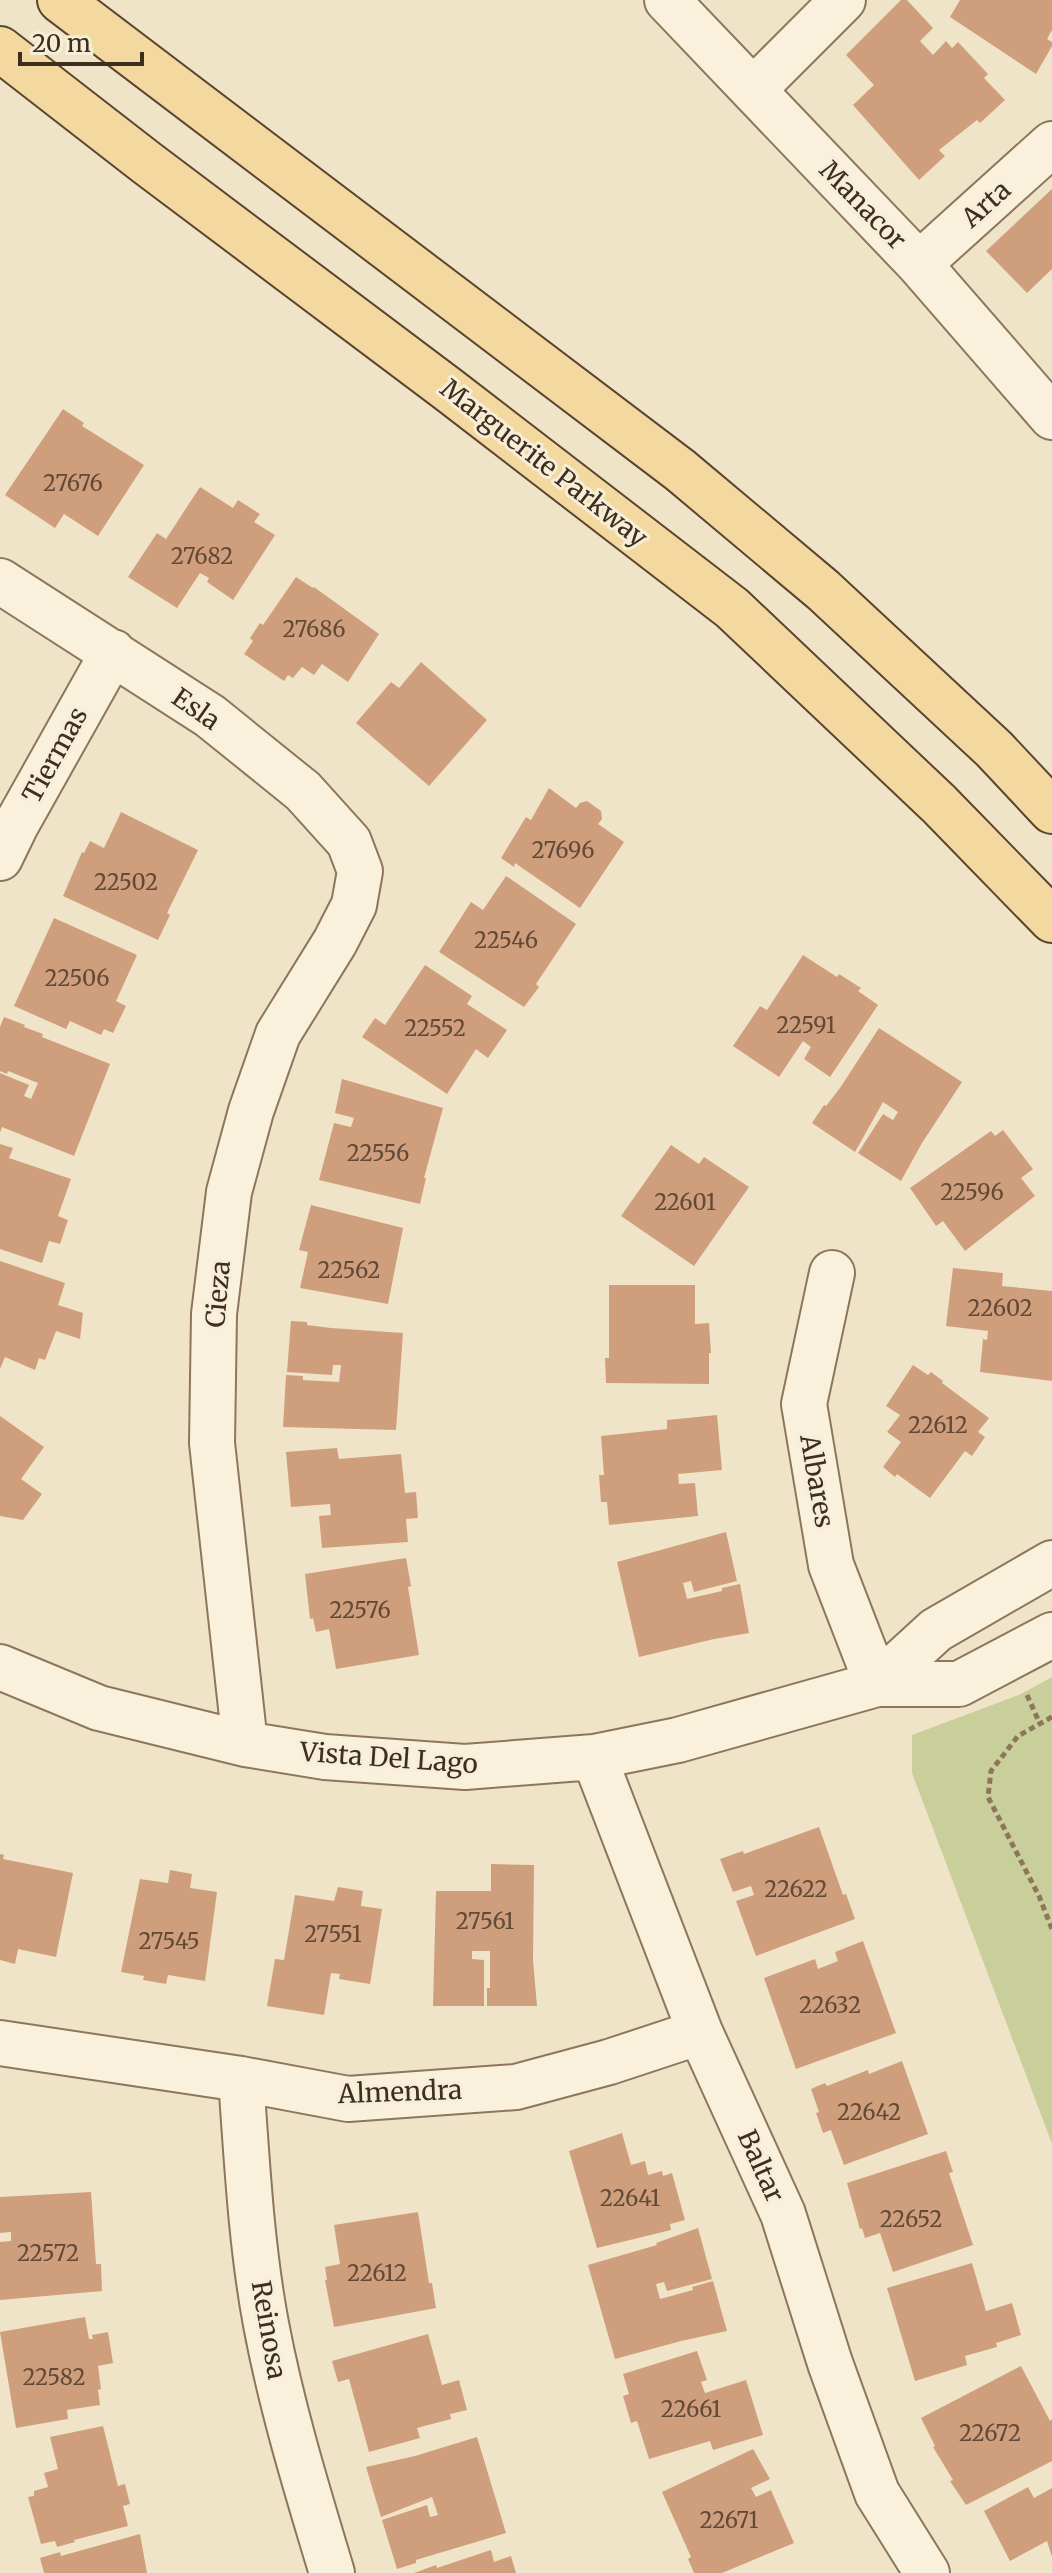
<svg xmlns="http://www.w3.org/2000/svg" width="1052" height="2573" viewBox="0 0 1052 2573" font-family="Merriweather,serif">
<style>
.green{fill:#c9cf9b}
.building{fill:#cf9f7d}
.lines{fill:none;stroke-linecap:round;stroke-linejoin:round}
.minor-casing{stroke:#8d765c;stroke-width:48}
.major-casing{stroke:#5b4430;stroke-width:48}
.path{stroke:#8d765c;stroke-width:5;stroke-dasharray:6 4;stroke-linecap:butt}
.minor{stroke:#faf1dc;stroke-width:44}
.major{stroke:#f3d9a0;stroke-width:44}
.labels{text-anchor:middle;stroke-width:6;stroke-linejoin:round;paint-order:stroke}
.number-label{font-size:22px;fill:#624a37}
.street-label{font-size:26px;fill:#3d2e20;stroke:#f7eed8}
</style>
<rect width="100%" height="100%" fill="#f0e4c8"/>
<path class="green" d="M1052 1677V2144L912 1773V1735L1019 1695Z"/>
<path class="building" d="M901 0H907L933 28 920 41 933 55 946 41 952 48 958 42 988 74 984 78 1005 100 980 123 977 120 939 150 945 156 919 180 853 105 874 85 846 55Z
M960 0H1052V30L1047 39 1052 42V46L1036 74 950 17Z
M1052 189V269L1027 293 986 251Z
M63 409 84 423 82 426 144 465 98 536 64 514 55 528 5 495Z
M200 487 233 508 238 500 260 514 254 522 275 535 233 600 207 582 209 578 200 573 177 608 128 577 157 533 166 539Z
M296 577 313 588 314 587 379 634 348 682 322 664 314 675 302 667 293 678 288 675 284 681 244 654 253 641 250 638 260 623 263 625Z
M421 662 487 720 429 786 356 723 391 682 399 688Z
M549 788 576 808 580 803 587 801 601 811 602 819 598 824 624 842 580 908 515 863 514 867 501 858 526 817 531 820Z
M121 812 198 850 167 913 170 915 158 940 63 896 82 852 84 853 90 841 104 848Z
M506 876 576 924 536 984 539 987 524 1007 439 952 471 902 483 910Z
M54 918 137 955 116 1001 126 1006 113 1033 104 1029 101 1035 70 1021 66 1029 14 1006Z
M803 955 837 977 839 974 861 988 858 991 878 1005 830 1077 804 1059 811 1047 803 1041 779 1077 733 1046 760 1006 767 1010Z
M425 965 472 996 467 1004 507 1030 488 1058 476 1049 447 1094 362 1037 375 1018 385 1025Z
M4 1017 25 1025 24 1027 43 1034 42 1037 110 1064 74 1156 2 1127 0 1133V1073L29 1085 24 1096 31 1099 38 1083 8 1071 7 1074 0 1071V1027Z
M879 1028 962 1082 922 1143 901 1181 858 1153 883 1114 893 1120 898 1112 883 1102 855 1152 812 1123 824 1105 826 1106 840 1088Z
M342 1079 443 1108 424 1178H426L420 1204 319 1180 334 1123 351 1127 354 1118 335 1113Z
M1003 1130 1033 1169 1021 1178 1035 1196 965 1251 943 1221 936 1226 910 1188 991 1131 995 1136Z
M0 1144 13 1148 9 1158 71 1179 58 1216 68 1220 60 1244 49 1241 42 1263 0 1249Z
M671 1145 699 1164 704 1157 749 1187 694 1266 621 1216Z
M311 1205 403 1228 388 1304 300 1288 308 1252 299 1250Z
M0 1261 65 1283 58 1305 83 1313 80 1339 56 1331 45 1360 39 1358 35 1370 5 1357 0 1369Z
M953 1268 1003 1273 1002 1286 1052 1291V1381L980 1372 983 1339 987 1340 988 1331 946 1326Z
M609 1285H695V1324L709 1323 711 1353H709V1384L606 1383 605 1358H609Z
M291 1321 307 1322V1325L331 1328 403 1333 396 1430 283 1427 286 1375 303 1376V1380L339 1382 341 1365H333L332 1375 287 1372Z
M913 1365 928 1375 931 1372 943 1381 942 1383 989 1418 978 1432 985 1437 972 1456 965 1451 930 1498 897 1474 895 1477 883 1467 901 1442 887 1432 900 1415 886 1406Z
M717 1415 722 1470 678 1474 679 1484 695 1483 698 1516 609 1525 607 1502H601L599 1475H604L601 1436 667 1429V1420Z
M0 1416 44 1447 21 1479 42 1494 23 1520 0 1516Z
M337 1448 339 1459 401 1454 405 1493 416 1492 418 1518 406 1519 408 1542 322 1548 319 1516 331 1515 330 1504 291 1507 286 1452Z
M726 1532 737 1581 694 1592 691 1581 683 1583 687 1599 722 1591V1588L740 1584 749 1633 714 1639 639 1657 617 1562Z
M406 1558 411 1586 408 1587 419 1655 336 1669 329 1629 316 1632 313 1618 310 1619 305 1574Z
M819 1827 843 1895 846 1894 855 1919 756 1956 736 1901 754 1895 751 1886 733 1892 720 1859 743 1851 744 1854Z
M0 1854 4 1855 3 1859 73 1873 56 1957 18 1949 15 1964 0 1960Z
M491 1864 534 1865 533 1960 537 2006H487V1988H490V1951H472V1959L484 1960V2006H433L436 1891H491Z
M170 1870 192 1874 190 1888 217 1892 205 1981 168 1975 166 1984 143 1980 144 1976 121 1972 140 1879 168 1883Z
M338 1887 363 1891 361 1906 382 1909 370 1984 339 1979 340 1974 331 1973 324 2015 267 2006 275 1959 284 1960 295 1895 334 1901Z
M863 1941 896 2033 796 2069 764 1978 815 1959 818 1969 838 1961 835 1952Z
M902 2061 928 2134 844 2165 831 2130 823 2133 816 2113 819 2112 811 2089 825 2083 827 2086 868 2070 869 2074Z
M622 2133 631 2165 645 2161 648 2175 662 2171 663 2176 672 2173 685 2220 670 2224 671 2230 597 2248 569 2151Z
M946 2151 953 2172 949 2173 973 2245 893 2272 880 2233 865 2238 862 2228 860 2229 847 2183Z
M91 2192 96 2264H101L102 2291 0 2300V2242L11 2241V2232L0 2233V2197Z
M418 2212 429 2283H432L436 2308 334 2327 325 2280H327L325 2267 340 2264 334 2225Z
M698 2228 712 2279 667 2291 664 2282 656 2284 660 2299 693 2290 692 2287 713 2281 727 2331 681 2341 615 2359 588 2265 657 2245 656 2243Z
M972 2263 986 2311 1012 2303 1021 2335 996 2343 997 2347 965 2356 967 2365 915 2381 887 2288Z
M85 2317 89 2339H93L92 2335 108 2332 113 2363 98 2366 101 2389 98 2390 100 2405 67 2410 68 2419 16 2428 0 2332Z
M428 2334 442 2385 459 2380 467 2410 450 2414 451 2419 417 2428 420 2438 369 2452 349 2379 338 2382 332 2361Z
M697 2351 707 2380 701 2382 705 2393 746 2380 763 2435 713 2450 710 2441 649 2459 637 2421 631 2423 623 2396 629 2394 623 2374Z
M1021 2366 1050 2421 1052 2419V2461L966 2505 950 2481 953 2480 933 2447 935 2446 921 2418Z
M103 2426 118 2486 125 2484 130 2504 123 2506 128 2526 74 2540 75 2542 57 2547 55 2541 41 2544 28 2497 34 2496V2491L48 2487 44 2473 58 2469 50 2437Z
M477 2437 506 2533 416 2560V2563L397 2569 382 2520 427 2505 430 2517 438 2515 432 2497 381 2517 366 2467 415 2456Z
M753 2449 770 2479 751 2488 756 2497 771 2490 794 2543 722 2573H694L688 2559 691 2557 662 2492Z
M1028 2487 1034 2498 1052 2488V2557L1047 2541 1010 2561 984 2511Z
M140 2534 147 2573H44L40 2558 60 2552 61 2556Z
M491 2550 494 2562 511 2556 516 2573H414L436 2565 437 2568Z"/>
<g class="lines">
<defs>
<path id="minor" d="M667 0 919 264 1052 417
M753 90 843 0
M919 264 1052 144
M0 581 210 716 303 791 349 842 360 871 354 905 335 942 278 1034 251 1111 229 1192 214 1314 212 1443 245 1744
M0 858 16 825 113 652
M832 1273 804 1404 831 1565 877 1684
M0 1667 99 1708 245 1744 325 1757 465 1767 594 1757 678 1740 877 1684H959L1052 1635
M877 1684 936 1630 1052 1563
M594 1757 700 2032 783 2214 830 2363 877 2493 927 2573
M0 2043 241 2079 348 2099 516 2087 609 2062 700 2032
M241 2079C247 2161 251 2244 266 2324 282 2409 307 2490 332 2573"/>
<path id="major" d="M60 0 680 470 823 590 994 749 1052 811
M0 49 147 163 449 390 732 608 939 804 1052 920"/>
</defs>
<use href="#minor" class="minor-casing"/>
<use href="#major" class="major-casing"/>
<path class="path" d="M1027 1695 1040 1724
M1052 1717 1018 1736 991 1771 988 1797 1039 1896 1052 1929"/>
<use href="#minor" class="minor"/>
<use href="#major" class="major"/>
</g>
<g class="labels">
<g class="number-label">
<text x="73" y="491">27676</text>
<text x="202" y="564">27682</text>
<text x="314" y="637">27686</text>
<text x="563" y="858">27696</text>
<text x="126" y="890">22502</text>
<text x="506" y="948">22546</text>
<text x="77" y="986">22506</text>
<text x="806" y="1033">22591</text>
<text x="435" y="1036">22552</text>
<text x="378" y="1161">22556</text>
<text x="972" y="1200">22596</text>
<text x="685" y="1210">22601</text>
<text x="349" y="1278">22562</text>
<text x="1000" y="1316">22602</text>
<text x="938" y="1433">22612</text>
<text x="360" y="1618">22576</text>
<text x="796" y="1897">22622</text>
<text x="485" y="1929">27561</text>
<text x="333" y="1942">27551</text>
<text x="169" y="1949">27545</text>
<text x="830" y="2013">22632</text>
<text x="869" y="2120">22642</text>
<text x="630" y="2206">22641</text>
<text x="911" y="2227">22652</text>
<text x="48" y="2261">22572</text>
<text x="377" y="2281">22612</text>
<text x="54" y="2385">22582</text>
<text x="691" y="2417">22661</text>
<text x="990" y="2441">22672</text>
<text x="729" y="2528">22671</text>
</g>
<g class="street-label">
<text transform="translate(986 204) rotate(-42)" y="9">Arta</text>
<text transform="translate(863 205) rotate(46)" y="9">Manacor</text>
<text transform="translate(544 463) rotate(38)" y="9">Marguerite Parkway</text>
<text transform="translate(196 709) rotate(35)" y="9">Esla</text>
<text transform="translate(55 755) rotate(-61)" y="9">Tiermas</text>
<text transform="translate(218 1294) rotate(-85)" y="9">Cieza</text>
<text transform="translate(817 1481) rotate(80)" y="9">Albares</text>
<text transform="translate(389 1758) rotate(4)" y="9">Vista Del Lago</text>
<text transform="translate(400 2092) rotate(-2)" y="9">Almendra</text>
<text transform="translate(761 2166) rotate(66)" y="9">Baltar</text>
<text transform="translate(269 2330) rotate(80)" y="9">Reinosa</text>
</g>
</g>
<path d="M20 52v12h122v-12" fill="none" stroke="#3d2e20" stroke-width="4"/>
<text x="32" y="52" font-size="24" fill="#3d2e20" stroke="#f7eed8" stroke-width="6" paint-order="stroke">20 m</text>
</svg>
